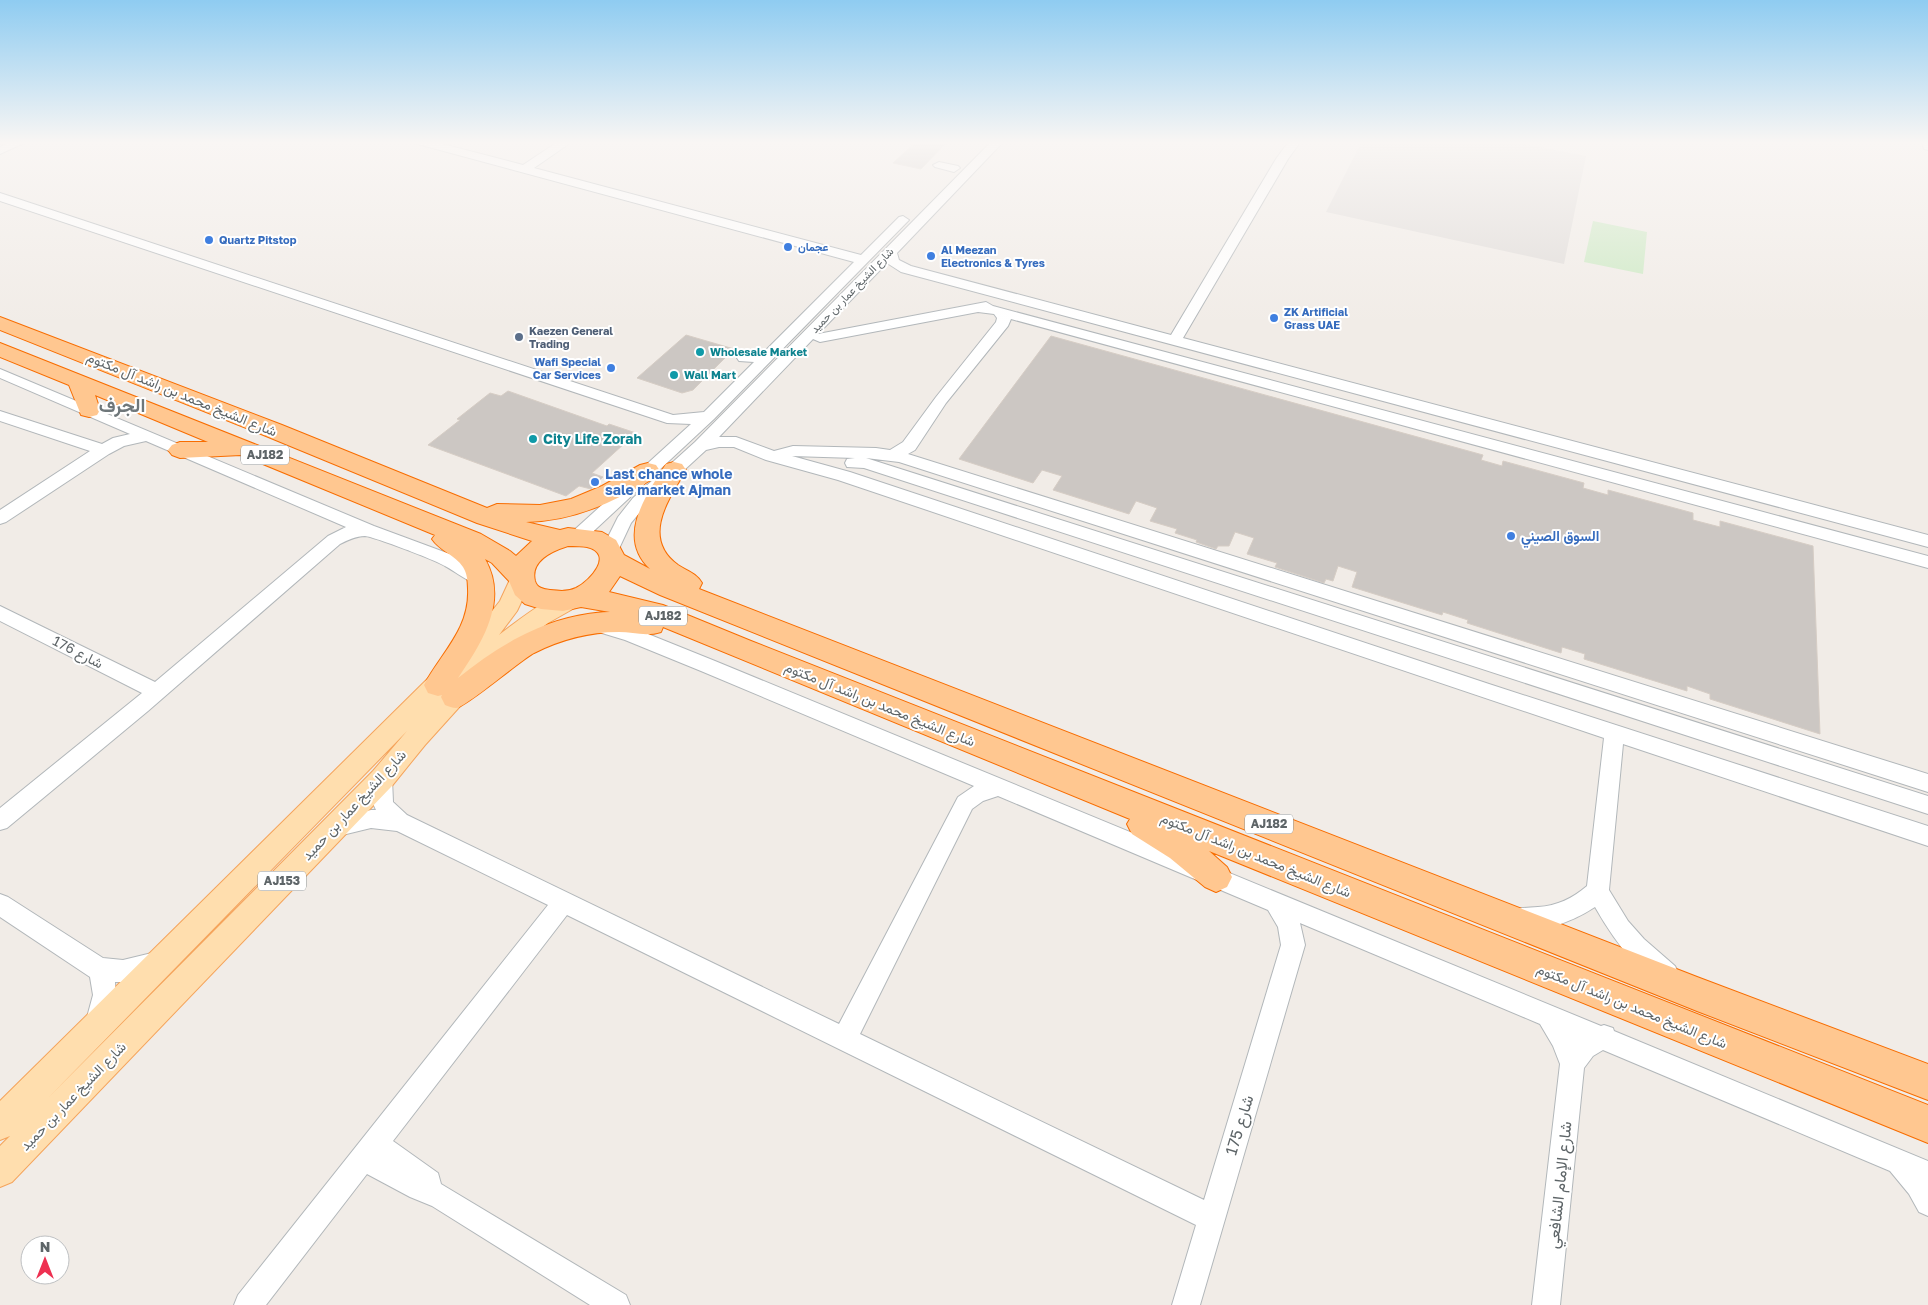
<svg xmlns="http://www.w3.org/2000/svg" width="1928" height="1305" viewBox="0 0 1928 1305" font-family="'Golos Text',Vazirmatn,sans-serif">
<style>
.industrial{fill:#e0dcd9}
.green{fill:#cde9c4}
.building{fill:#ccc7c3;stroke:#d6cdc5}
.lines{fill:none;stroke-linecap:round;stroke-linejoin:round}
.minor-casing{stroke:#b2b7ba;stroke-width:2}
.major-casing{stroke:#f5a45c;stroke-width:2}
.highway-casing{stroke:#f86d00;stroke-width:2}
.minor{fill:#fff;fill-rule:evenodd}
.major{fill:#ffdeae;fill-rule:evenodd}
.highway{fill:#ffc790;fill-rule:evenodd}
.shop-dot{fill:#3f7fe0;stroke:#fff;stroke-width:2}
.service-dot{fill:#5c6f8a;stroke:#fff;stroke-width:2}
.culture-dot{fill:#0f9aa8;stroke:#fff;stroke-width:2}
.labels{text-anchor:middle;stroke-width:4;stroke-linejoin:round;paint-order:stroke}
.far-shop-label{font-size:11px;font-weight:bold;fill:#366cbe;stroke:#fff;text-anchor:start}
.far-street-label{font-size:11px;fill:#5e6568;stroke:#fff}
.far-service-label{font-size:11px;font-weight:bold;fill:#4e5e75;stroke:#fff;text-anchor:start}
.far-culture-label{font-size:11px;font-weight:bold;fill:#0d838f;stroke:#fff;text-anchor:start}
.shield{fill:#fff;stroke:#8e9395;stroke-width:1}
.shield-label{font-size:12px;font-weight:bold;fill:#5e6568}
.street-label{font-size:14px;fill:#5e6568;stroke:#fff}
.culture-label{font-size:14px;font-weight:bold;fill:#0d838f;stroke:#fff;text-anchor:start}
.shop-label{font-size:14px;font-weight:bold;fill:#366cbe;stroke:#fff;text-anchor:start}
.near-street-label{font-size:16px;fill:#5e6568;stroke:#fff}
.district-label{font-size:19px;font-weight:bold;fill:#6f777a;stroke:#fff}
</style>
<rect width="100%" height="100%" fill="#f1ece7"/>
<path class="industrial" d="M1362 141H1509L1586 156 1564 264 1326 212Z"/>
<path class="green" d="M1593 221 1647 232 1643 274 1584 262Z"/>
<path class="building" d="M917 141H948L921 169 893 163Z
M686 335 734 349 693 390 682 393 637 378Z
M1051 336 1483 455 1481 460 1502 466 1503 461 1584 483 1583 488 1608 495V490L1693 513V520L1720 527V521L1813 546 1820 734 1710 699V694L1687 686V691L1584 659 1585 654 1562 647 1561 653 1467 623 1468 620 1443 612 1442 615 1352 587 1357 572 1338 566 1333 581 1326 579 1324 583 1275 567 1277 563 1247 554 1254 538 1235 532 1229 546H1218L1216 549 1196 542 1197 540 1175 533 1177 529 1150 521 1157 508 1136 501 1129 514 1053 490 1062 476 1042 470 1033 483 959 459Z
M508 391 607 426 609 424 636 433 592 473 603 477 591 489 579 486 566 496 428 445 460 420 457 419 490 393 501 396Z"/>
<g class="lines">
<defs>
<path id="minor" d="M13 141H28L0 154V147Z
M412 141H431L523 165 559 141H573L534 168 861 255 899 217 903 216 909 220 714 419 583 541 577 543 571 541 568 537 571 533 691 424 667 423 0 201V193L673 415 704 412 754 362 739 361 737 358 739 355 763 353 854 262 414 143Z
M992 141H1004L897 253 899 260 911 266 1171 335 1276 159 1289 141H1301L1288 159 1183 338 1928 535V547L901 272 887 263 818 334 986 302 993 306 1928 556V568L1011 319 1008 326 946 403 915 450 908 454 1928 774V792L899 462 866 458 1928 796V814L864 468 847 467 845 463 847 459 855 458 792 456 850 472 1489 684 1928 826V846L1623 744 1609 890 1628 921 1644 939 1675 966 1679 974 1675 982 1667 985C1636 973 1611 935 1595 907 1572 922 1538 936 1511 925L1508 918 1511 911C1520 907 1528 908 1538 907 1557 906 1573 898 1587 886L1604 738 838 480 766 460 734 447H719L706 450 645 506 631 523 616 555 610 557 604 555 601 551 618 517 633 498 695 442ZM978 312 994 314 997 318 996 322 936 397 903 442 890 450 876 448 793 446 774 451 736 437H719L813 339 820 342Z
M1921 141H1928V150L1924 149Z
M939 162 958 166 960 168 954 172 935 167 933 165Z
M0 369 374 526 455 556 486 573 489 578 486 583C472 587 457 572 445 566 435 560 375 537 365 536 356 536 348 540 340 544L148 711 7 828 0 830V808L142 693 0 621V606L155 682 328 536 346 527 146 441 124 446 109 454 6 522 0 524V510L90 451 0 421V411L102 444 113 438 130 434 0 378Z
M598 618 638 630 715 661 1601 1026 1604 1025 1613 1028 1614 1031 1928 1161V1216L1919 1212 1909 1194 1890 1171 1603 1050 1593 1056 1584 1068 1560 1305H1532L1560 1064 1553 1046 1540 1024 1300 923 1305 945 1200 1305H1172L1196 1225 567 915 393 1141 438 1173 441 1184 626 1295 630 1305H590L432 1206 410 1197 367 1174 266 1305H234L238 1295 548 905 397 831 371 828 334 837 326 835 323 828 326 821 371 810H376C370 798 369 785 375 773L382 770 389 773 392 779 393 802 407 815 839 1024 958 797 974 786 701 671 625 640 592 630 589 625 592 620ZM998 796 1268 910 1278 927 1281 945 1204 1200 860 1034 972 809 983 801Z
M0 894 8 897 103 958 123 960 156 952 164 955 168 963 164 971 123 982H115L116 1002 107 1030 98 1033 89 1030 86 1021 93 995 90 977 0 917Z"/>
<path id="major" d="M521 571 529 573 532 579 517 611 499 635C512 625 555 591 570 592 573 592 576 593 578 594L581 600 578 606 548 623 509 652 425 745 391 787 12 1182 0 1187V1146L10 1136 0 1140V1101L477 630 500 601 513 573ZM407 731 373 771 49 1097Z"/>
<path id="highway" d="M0 317 282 425 487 508 497 504 540 505 571 499 602 486 640 465 648 463 656 465 660 471 656 477C616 501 575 521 526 522L560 530 568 528 602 532 616 540 624 555 650 569C616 537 646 495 666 464L674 462 682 464 686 470C668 500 641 538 678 565 687 571 696 573 702 583L699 589 1697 977 1928 1064V1100L1697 1011 660 595 620 576 609 592 663 605 751 641 1928 1105V1143L1209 851 1227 867 1232 877 1227 887 1216 892 1205 887 1170 858 1132 834 1127 824 1130 819 663 627 661 632C646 637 633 632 619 632 588 632 562 639 534 653 518 662 466 707 456 708 453 708 448 706 445 705L441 697 442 695 438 696 428 693 424 685C441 653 470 629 468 589 468 582 467 573 463 567 455 555 440 551 432 539L435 535 241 455 180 458 172 455 168 450 172 445 180 442H208L95 395 100 410 97 415 89 417 81 415 69 385 0 357V343L481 534 510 551 516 556 532 541 477 523 266 436 0 330ZM568 546C574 546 581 546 587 547 615 554 590 581 576 588 567 592 559 591 550 590 543 589 537 588 535 581 530 561 552 551 568 546ZM485 559 492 563 509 581 515 595 525 604 541 609 563 611 581 607 610 612C551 614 503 642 458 678 482 643 509 601 485 559Z"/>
</defs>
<use href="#minor" class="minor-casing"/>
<use href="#major" class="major-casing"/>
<use href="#highway" class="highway-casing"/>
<use href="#minor" class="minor"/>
<use href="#major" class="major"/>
<use href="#highway" class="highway"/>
</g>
<linearGradient id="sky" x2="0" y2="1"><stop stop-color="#8fccf1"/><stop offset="0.44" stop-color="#f9f6f4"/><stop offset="1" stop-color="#f9f6f4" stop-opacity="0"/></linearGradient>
<rect width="1928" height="324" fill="url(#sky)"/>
<g class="shop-dot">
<circle cx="209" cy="240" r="5"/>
<circle cx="788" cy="247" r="5"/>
<circle cx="931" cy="256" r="5"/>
<circle cx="1274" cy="318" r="5"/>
<circle cx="611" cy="368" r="5"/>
<circle cx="595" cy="482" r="5"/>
<circle cx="1511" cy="536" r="5"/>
</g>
<circle class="service-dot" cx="519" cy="337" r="5"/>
<g class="culture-dot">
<circle cx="700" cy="352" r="5"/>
<circle cx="674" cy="375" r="5"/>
<circle cx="533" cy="439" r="5"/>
</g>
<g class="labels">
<g class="far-shop-label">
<text x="219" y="244">Quartz Pitstop</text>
<text x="798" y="251">عجمان</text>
<text x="941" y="254">Al Meezan<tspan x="941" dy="13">Electronics &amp; Tyres</tspan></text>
<text x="1284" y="316">ZK Artificial<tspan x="1284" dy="13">Grass UAE</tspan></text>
<text x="601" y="366" text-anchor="end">Wafi Special<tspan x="601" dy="13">Car Services</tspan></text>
</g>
<g class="far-street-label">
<text transform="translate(852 290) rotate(-46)" y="4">شارع الشيخ عمار بن حميد</text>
</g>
<g class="far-service-label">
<text x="529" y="335">Kaezen General<tspan x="529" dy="13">Trading</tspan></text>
</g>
<g class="far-culture-label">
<text x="710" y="356">Wholesale Market</text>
<text x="684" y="379">Wall Mart</text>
</g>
<g class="shield">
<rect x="241" y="445.5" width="48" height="19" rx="4"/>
<rect x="639" y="606.5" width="48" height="19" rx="4"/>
<rect x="1245" y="814.5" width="48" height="19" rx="4"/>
<rect x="258" y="871.5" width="48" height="19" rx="4"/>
</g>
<g class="shield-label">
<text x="265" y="459">AJ182</text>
<text x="663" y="620">AJ182</text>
<text x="1269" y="828">AJ182</text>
<text x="282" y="885">AJ153</text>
</g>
<g class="street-label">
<text transform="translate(182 394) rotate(22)" y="5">شارع الشيخ محمد بن راشد آل مكتوم</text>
<text transform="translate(78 652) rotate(27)" y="5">شارع 176</text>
<text transform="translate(880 704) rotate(22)" y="5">شارع الشيخ محمد بن راشد آل مكتوم</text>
<text transform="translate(354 805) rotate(-47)" y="5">شارع الشيخ عمار بن حميد</text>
<text transform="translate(1256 855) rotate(22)" y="5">شارع الشيخ محمد بن راشد آل مكتوم</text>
<text transform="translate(1632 1006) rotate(22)" y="5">شارع الشيخ محمد بن راشد آل مكتوم</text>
<text transform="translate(73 1096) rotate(-46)" y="5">شارع الشيخ عمار بن حميد</text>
</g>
<g class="culture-label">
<text x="543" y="444">City Life Zorah</text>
</g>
<g class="shop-label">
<text x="605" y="479">Last chance whole<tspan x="605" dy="16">sale market Ajman</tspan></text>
<text x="1521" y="541">السوق الصيني</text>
</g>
<g class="near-street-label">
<text transform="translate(1239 1125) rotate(-73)" y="6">شارع 175</text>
<text transform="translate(1559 1185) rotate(-84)" y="6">شارع الإمام الشافعي</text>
</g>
<g class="district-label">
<text x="122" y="412">الجرف</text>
</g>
</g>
<g transform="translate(45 1260)"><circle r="24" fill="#ffffff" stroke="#bfc1c3"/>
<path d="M0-4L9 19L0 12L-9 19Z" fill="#ee3051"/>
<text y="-8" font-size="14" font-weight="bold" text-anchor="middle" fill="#5e6568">N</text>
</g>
</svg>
